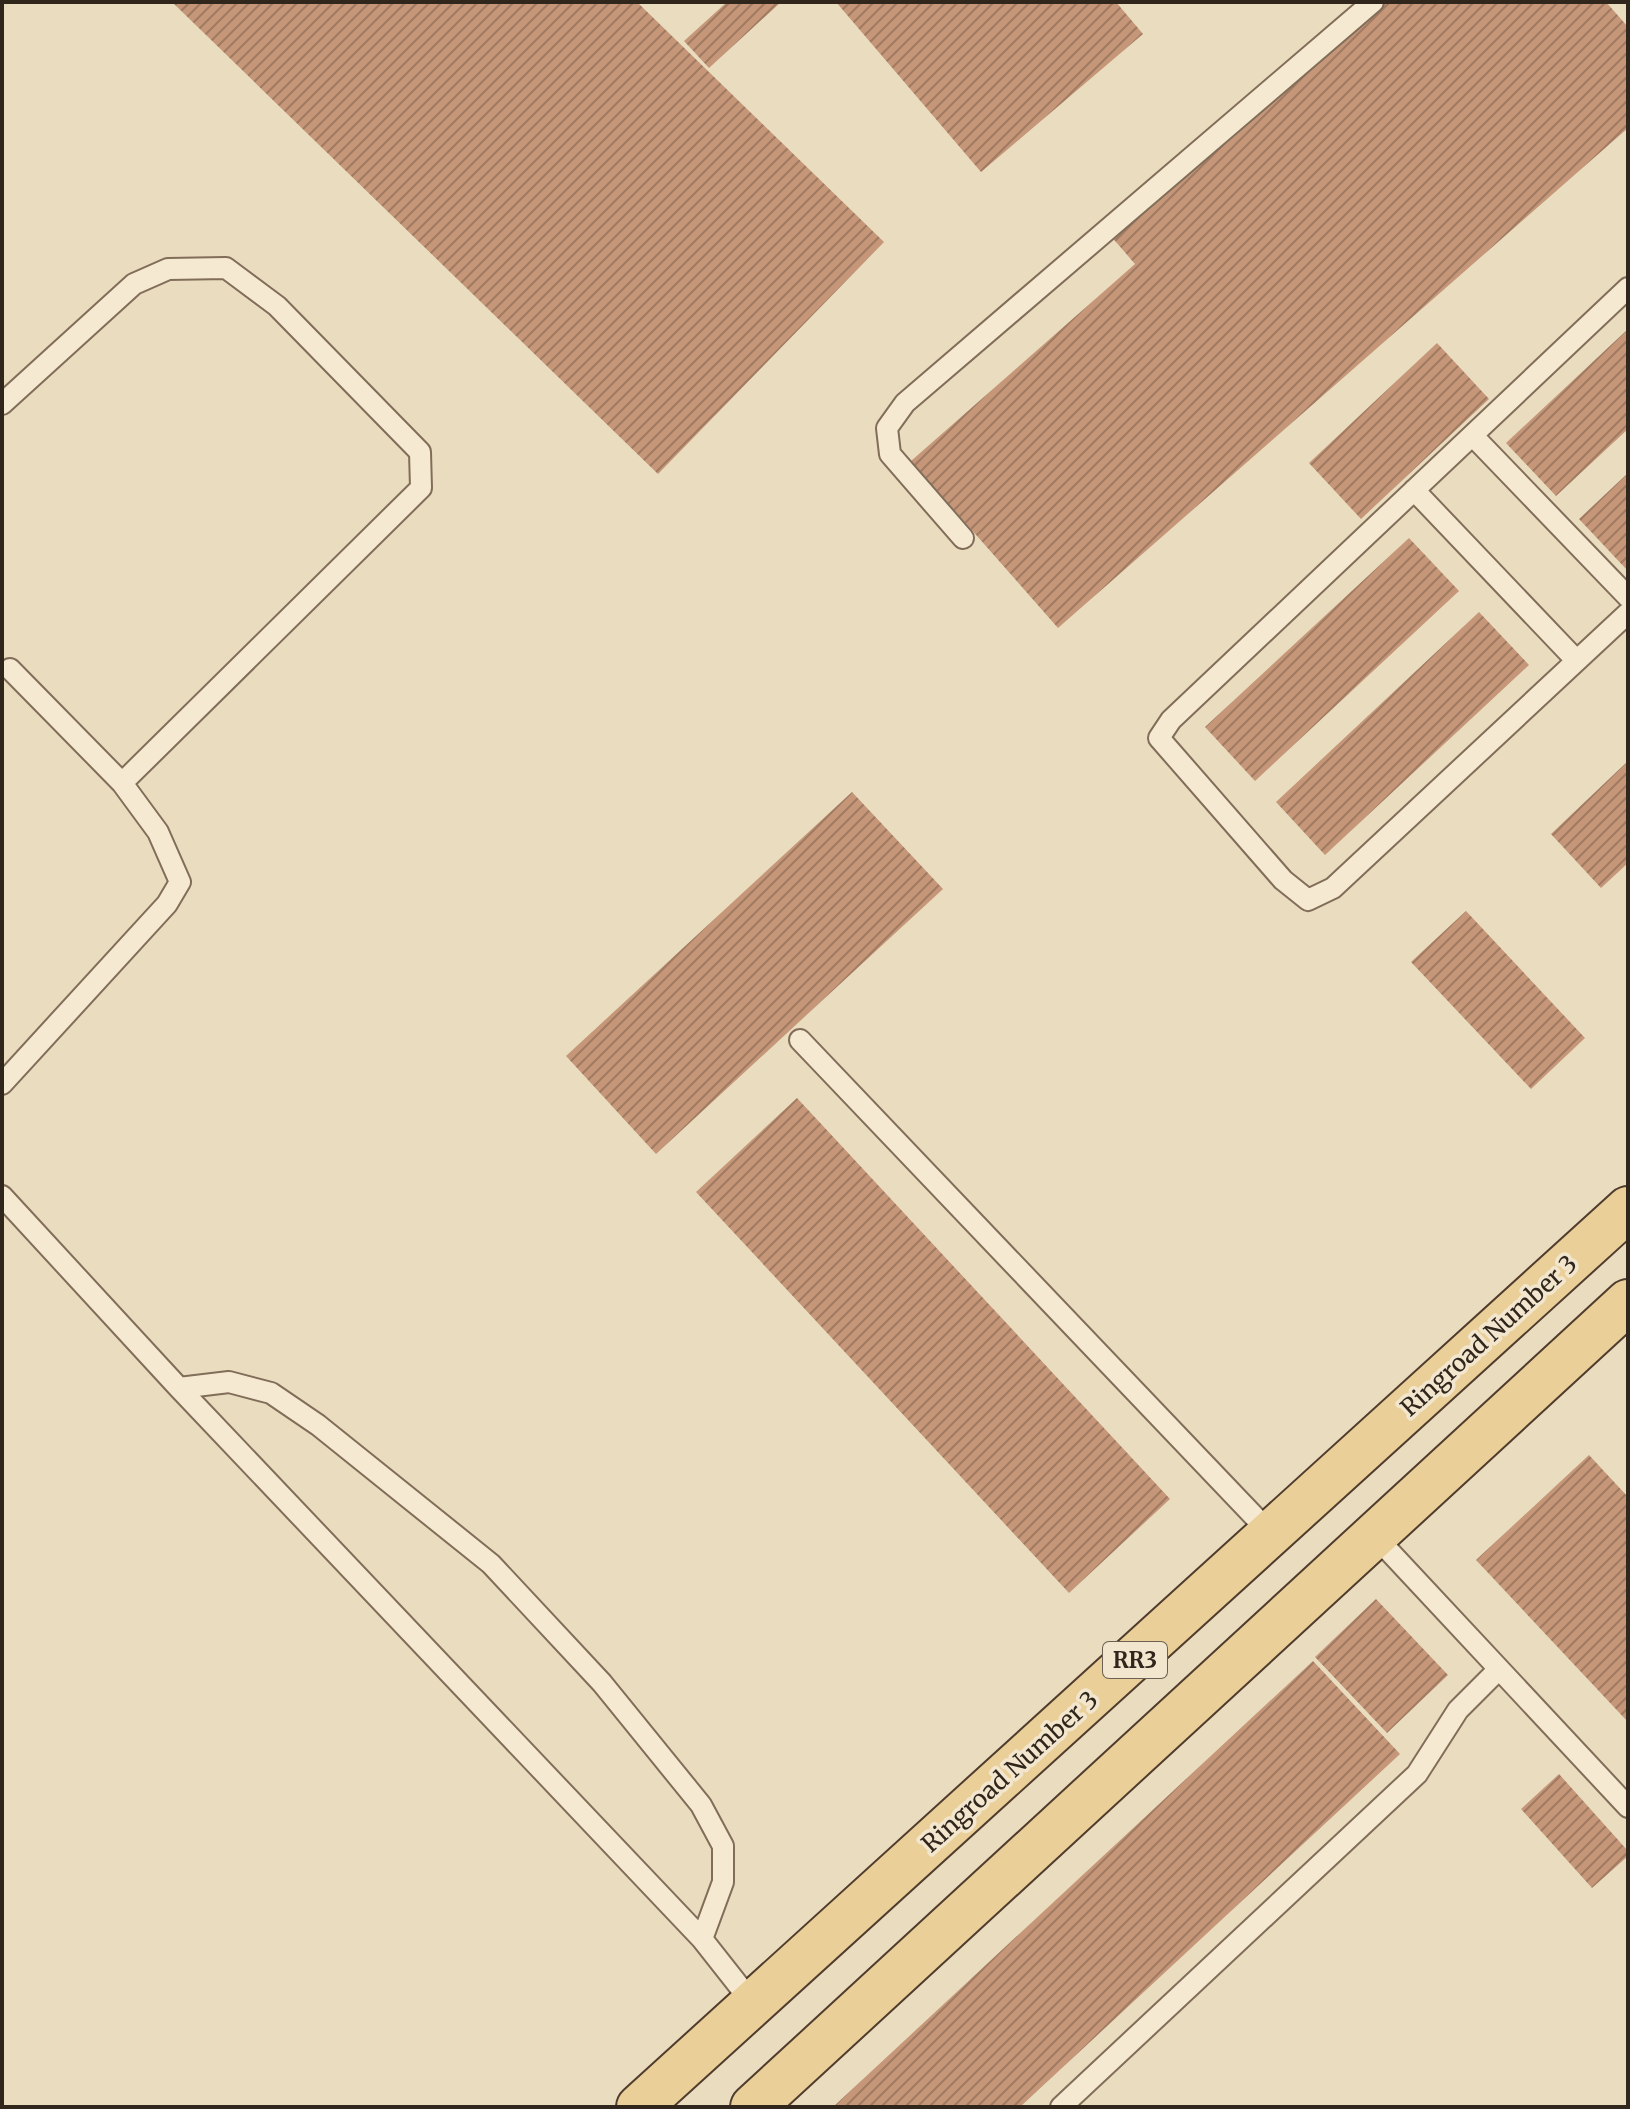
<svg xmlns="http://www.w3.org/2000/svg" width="1630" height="2109" viewBox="0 0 1630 2109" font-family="Merriweather,serif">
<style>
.building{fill:url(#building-hatch)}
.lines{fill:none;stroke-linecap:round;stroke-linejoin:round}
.lane-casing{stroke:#816d59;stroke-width:24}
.primary-casing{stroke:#4f3c2d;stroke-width:48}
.lane{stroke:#f5ead1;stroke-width:20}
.primary{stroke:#ebcf99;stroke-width:44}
.labels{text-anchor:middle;stroke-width:7;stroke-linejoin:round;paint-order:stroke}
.shield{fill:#f2e6ce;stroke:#6b6051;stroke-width:2}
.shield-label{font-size:22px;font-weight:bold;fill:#31261c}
.street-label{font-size:24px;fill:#31261c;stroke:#f2e6ce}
</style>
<defs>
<pattern id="building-hatch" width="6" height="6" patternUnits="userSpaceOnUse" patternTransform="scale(2)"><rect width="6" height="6" fill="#c59678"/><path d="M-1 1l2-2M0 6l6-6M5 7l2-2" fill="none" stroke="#a17a62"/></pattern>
</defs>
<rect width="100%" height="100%" fill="#eadcbf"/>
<path class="building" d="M172 2H637L884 242 658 474Z
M727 2H781L709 68 684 41Z
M836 2H1116L1143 34 981 172Z
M1360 2H1606L1628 27V128L1058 628 911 461 1135 264 1103 227Z
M1628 329V429L1556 496 1506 443Z
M1437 343 1489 399 1361 519 1309 463Z
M1628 473V571L1579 519Z
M1409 538 1459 591 1255 781 1205 727Z
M1479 612 1529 665 1325 855 1276 802Z
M1628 761V863L1601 888 1551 834Z
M852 792 943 889 656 1154 566 1056Z
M1466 911 1585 1038 1531 1089 1411 962Z
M797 1098 1170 1499 1069 1593 696 1192Z
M1589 1455 1628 1497V1722L1476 1560Z
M1376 1599 1448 1675 1387 1733 1315 1657Z
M1313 1661 1400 1754 1020 2107H833Z
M1559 1774 1628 1851V1856L1592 1888 1521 1809Z"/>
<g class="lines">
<defs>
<path id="lane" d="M1628 288 1171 720 1159 738 1283 880 1308 900 1333 888 1628 613
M2 404 134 284 168 269 226 268 277 306 420 452 421 488 122 783
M1474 437 1628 597
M1414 490 1576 660
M963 538 890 454 887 428 905 403 1373 2
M800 1040 1272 1535
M2 1084 167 904 180 882 158 832 122 783 10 669
M2 1196 179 1388 702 1939 754 2005
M179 1388 229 1382 271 1393 318 1425 491 1564 602 1683 701 1805 723 1846V1882L702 1939
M1375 1536 1628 1807
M1061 2107 1417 1774 1458 1710 1498 1670"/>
<path id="primary" d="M639 2107 1628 1209
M753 2107 1628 1302"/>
</defs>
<use href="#lane" class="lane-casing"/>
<use href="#primary" class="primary-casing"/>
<use href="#lane" class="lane"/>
<use href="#primary" class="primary"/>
</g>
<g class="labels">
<rect class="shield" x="1103" y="1642" width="64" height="36" rx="6"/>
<g class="shield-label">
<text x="1135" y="1668">RR3</text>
</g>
<g class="street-label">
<text transform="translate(1489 1336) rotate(-42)" y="8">Ringroad Number 3</text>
<text transform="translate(1010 1772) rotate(-42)" y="8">Ringroad Number 3</text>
</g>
</g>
<rect width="1630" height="2109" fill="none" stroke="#31261c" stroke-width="8"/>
</svg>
